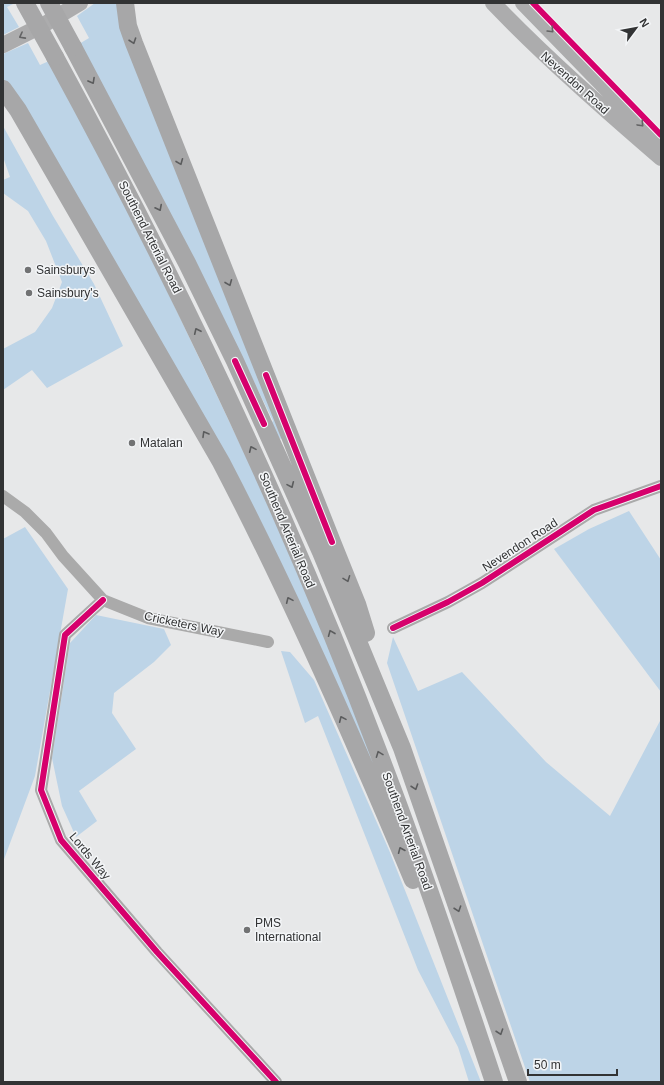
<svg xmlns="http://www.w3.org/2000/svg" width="664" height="1085" viewBox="0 0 664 1085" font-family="Arial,sans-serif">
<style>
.green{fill:#bdd4e7}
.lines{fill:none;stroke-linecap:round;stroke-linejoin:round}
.minor{stroke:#aaa;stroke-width:12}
.major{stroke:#acacad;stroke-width:16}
.highway{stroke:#a7a7a8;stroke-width:18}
.highway-bridge{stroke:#a7a7a8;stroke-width:18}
.cycleway-casing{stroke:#f3f5f7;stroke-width:8}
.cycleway{stroke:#d6006c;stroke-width:6}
.oneway{stroke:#636364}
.oneway2{stroke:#5b5c5d}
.poi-dot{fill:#717273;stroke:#f3f5f7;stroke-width:1.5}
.labels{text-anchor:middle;stroke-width:3;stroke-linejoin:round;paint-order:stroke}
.street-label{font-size:12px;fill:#323334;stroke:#f3f5f7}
.poi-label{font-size:12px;fill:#323334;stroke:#f3f5f7;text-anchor:start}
</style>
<rect width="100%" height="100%" fill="#e7e8e9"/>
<path class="green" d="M3 3H15L7 7 19 27 3 35Z
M95 3H117L282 438 280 439 271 423 273 421 253 380 79 44 89 38 77 16Z
M28 43 40 65 49 61 125 202 278 524 382 778 377 780 299 605 3 81V54Z
M3 126 53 216 94 284 123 346 47 388 32 370 3 390V349L35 332 52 308 62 282 46 241 28 211 3 193V180L10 177 3 157Z
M629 511 661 560V692L554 549 589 529Z
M25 527 68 589 35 776 3 862V539Z
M96 615 164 629 171 645 154 662 114 693 112 713 136 749 79 791 97 821 76 837 62 806 52 758 70 643Z
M393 637 418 691 462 672 546 762 610 816 661 719V1082H530L387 663Z
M281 651 290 652 314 680 389 850 481 1082H469L458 1047 418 970 318 716 305 723Z"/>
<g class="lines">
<path class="minor" d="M3 496 25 512 46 533 63 556 103 600 148 618 268 642
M103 600 65 635 41 790 61 840 157 952 276 1082
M393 628 448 602 482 583 594 510 661 486"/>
<path class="major" d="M493 3C546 58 603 108 661 158
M523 3 661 145
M3 45 45 24 80 3"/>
<path class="highway" d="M125 3 128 26 134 43 332 542 357 604 366 633
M73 47 187 263 235 361 321 552 402 748 518 1082
M55 57C179 284 290 517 381 759 422 866 458 974 494 1082
M3 89 18 110 221 462C292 598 354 739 413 880"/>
<path class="highway-bridge" d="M25 3 55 57
M49 3 73 47"/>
<defs>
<path id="cycleway" d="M533 3 661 135
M235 361 264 424
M266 375 332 542
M103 600 65 635 41 790 61 840 157 952 276 1082
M393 628 448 602 482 583 594 510 661 486"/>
</defs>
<use href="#cycleway" class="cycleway-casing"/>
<use href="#cycleway" class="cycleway"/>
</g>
<defs><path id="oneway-chevron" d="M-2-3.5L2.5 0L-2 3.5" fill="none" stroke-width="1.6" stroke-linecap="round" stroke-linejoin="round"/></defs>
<g class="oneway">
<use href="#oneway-chevron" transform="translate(551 30) rotate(46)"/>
<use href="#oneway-chevron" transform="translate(22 36) rotate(152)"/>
<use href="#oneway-chevron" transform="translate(641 124) rotate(47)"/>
</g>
<g class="oneway2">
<use href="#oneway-chevron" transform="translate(133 41) rotate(71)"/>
<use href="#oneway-chevron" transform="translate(92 81) rotate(61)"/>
<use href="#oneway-chevron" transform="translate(180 162) rotate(68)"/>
<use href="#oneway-chevron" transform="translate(159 208) rotate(63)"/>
<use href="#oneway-chevron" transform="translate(229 283) rotate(68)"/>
<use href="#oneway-chevron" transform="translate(197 331) rotate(-115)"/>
<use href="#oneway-chevron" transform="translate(205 434) rotate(-120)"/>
<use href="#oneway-chevron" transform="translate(252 449) rotate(-114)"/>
<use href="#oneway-chevron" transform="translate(291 485) rotate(66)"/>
<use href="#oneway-chevron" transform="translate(347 579) rotate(69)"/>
<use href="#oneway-chevron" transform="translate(289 600) rotate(-114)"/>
<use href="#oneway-chevron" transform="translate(331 633) rotate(-112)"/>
<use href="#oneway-chevron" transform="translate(342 719) rotate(-114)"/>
<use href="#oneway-chevron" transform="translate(379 754) rotate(-111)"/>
<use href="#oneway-chevron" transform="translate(415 787) rotate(71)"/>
<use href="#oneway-chevron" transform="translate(401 850) rotate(-113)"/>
<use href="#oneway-chevron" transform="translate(458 909) rotate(71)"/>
<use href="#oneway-chevron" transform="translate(500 1032) rotate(71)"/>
</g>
<g class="poi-dot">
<circle cx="28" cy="270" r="4"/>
<circle cx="29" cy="293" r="4"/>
<circle cx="132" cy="443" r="4"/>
<circle cx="247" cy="930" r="4"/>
</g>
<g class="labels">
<g class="street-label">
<text transform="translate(575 83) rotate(42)" y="4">Nevendon Road</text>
<text transform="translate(150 237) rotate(63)" y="4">Southend Arterial Road</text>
<text transform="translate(287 530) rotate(67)" y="4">Southend Arterial Road</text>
<text transform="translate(520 545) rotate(-33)" y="4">Nevendon Road</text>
<text transform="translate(184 624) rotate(12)" y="4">Cricketers Way</text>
<text transform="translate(407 831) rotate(70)" y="4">Southend Arterial Road</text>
<text transform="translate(90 856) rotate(50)" y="4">Lords Way</text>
</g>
<g class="poi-label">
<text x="36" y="274">Sainsburys</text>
<text x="37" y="297">Sainsbury's</text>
<text x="140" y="447">Matalan</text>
<text x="255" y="927">PMS<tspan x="255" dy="14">International</tspan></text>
</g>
</g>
<rect width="664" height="1085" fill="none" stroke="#323334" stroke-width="8"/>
<g transform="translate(636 28) rotate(58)" stroke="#f3f5f7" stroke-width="3" paint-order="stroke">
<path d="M0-3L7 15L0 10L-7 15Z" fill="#323334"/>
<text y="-6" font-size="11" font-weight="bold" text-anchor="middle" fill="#323334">N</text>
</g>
<path d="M528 1069v6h89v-6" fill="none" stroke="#323334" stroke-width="2"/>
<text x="534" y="1069" font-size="12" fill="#323334" stroke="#f3f5f7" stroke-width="3" paint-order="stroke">50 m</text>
</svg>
